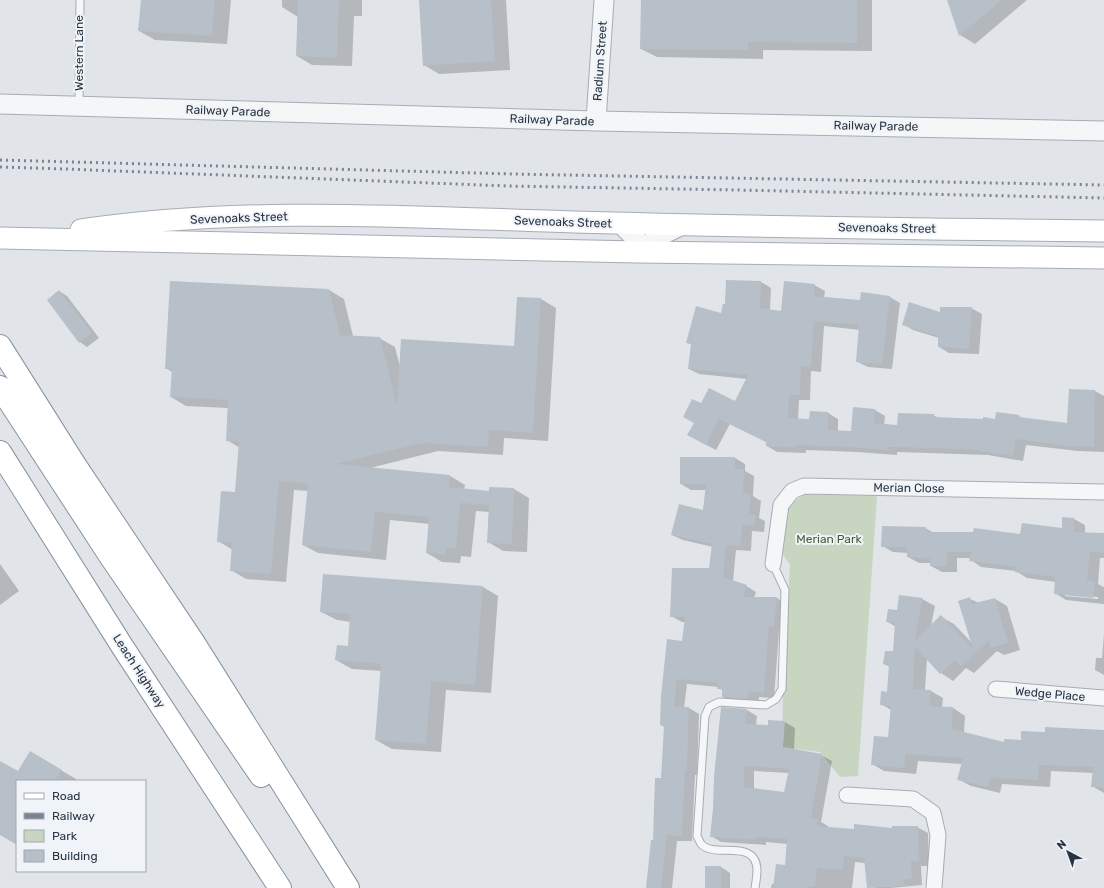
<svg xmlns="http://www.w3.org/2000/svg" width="1104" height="888" viewBox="0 0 1104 888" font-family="Rubik,sans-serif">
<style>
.park{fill:#c7d5c1}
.shadow{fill:#0003;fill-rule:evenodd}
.building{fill:#b7bfc8;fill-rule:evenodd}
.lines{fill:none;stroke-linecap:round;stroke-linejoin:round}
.service-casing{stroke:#a6acb5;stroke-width:9}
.minor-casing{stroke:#a6acb5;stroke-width:17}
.tertiary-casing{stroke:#a6acb5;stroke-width:21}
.secondary-casing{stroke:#a6acb5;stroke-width:23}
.motorway-casing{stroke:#8793a2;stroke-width:24}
.service{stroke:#f4f6f8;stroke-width:7}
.minor{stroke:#f4f6f8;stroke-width:15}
.tertiary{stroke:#f4f6f8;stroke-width:19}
.secondary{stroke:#fff;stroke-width:21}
.motorway{stroke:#fff;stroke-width:22}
.rail{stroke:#798595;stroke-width:3;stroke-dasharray:2 4;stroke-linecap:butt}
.labels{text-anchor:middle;stroke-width:4;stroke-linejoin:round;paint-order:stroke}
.street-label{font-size:12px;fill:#283443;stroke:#f0f4f8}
.park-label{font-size:12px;fill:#3f6034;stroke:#f0f4f8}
</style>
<rect width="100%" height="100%" fill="#e1e5ea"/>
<path class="park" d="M805 494 877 496 858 776 840 777 820 752 782 747 783 689 790 565 782 553 786 507Z"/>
<path class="shadow" d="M142 0H231L227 44 155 40 139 31Z
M282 0H362V16H354L352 66 312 65 297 56 298 17 282 7Z
M420 0H506L510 70 439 74 424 65Z
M642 0H872V51L763 50V59L657 57 641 49Z
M948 0H1027L975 44 960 35Z
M727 281 761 282 771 288 770 310 782 312 814 285 825 291 824 298 861 301 890 297 900 303 892 369 868 367 858 362 860 330 824 326 821 372 811 371 810 400H799L798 420H810L828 413 838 419V431L852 432 854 408 875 410 885 416 884 425 898 426 933 415 939 418 996 420 1019 416 1023 419 1067 424 1070 390 1095 391 1104 396V452L1078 451 1026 445 1023 461 988 455 897 452V455L857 452 806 450V453L777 452 767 446V442L730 424 716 450 699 441 702 405 736 402 747 379 699 374 689 369 692 345 687 342 722 314 725 305Z
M329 290 344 299 353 336 379 338 395 347 400 367 515 347 518 298 541 299 556 308 548 441 504 438 503 455 438 451 370 468 450 476 465 485 464 490 490 492 514 489 529 498 527 552 503 551 488 542 489 512 476 511 471 557 461 556 460 563 442 562 427 553 430 524 390 520 386 560 318 553 303 545 308 491 294 490 286 582 246 579 231 570 233 550 218 541 236 493 240 448 227 440 228 408 186 406 171 397 172 372 166 368Z
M59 291 67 296 99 338 87 347 80 342Z
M971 308 982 314 979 354 949 353 939 347V338L913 330 903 324 941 313Z
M735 458 745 464V471L754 476 753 496 761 501 759 518 765 521 764 532 752 531 751 551 736 550 733 581 746 586 756 592 754 598H777L787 604 784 632 779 631 774 698 759 697 758 704 733 703 723 697V691L719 688V687L687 684 684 708H689L699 714 697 775H695L692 841H677L672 888H647L662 779 665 727 661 725 683 642 685 622H682L671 616 710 569 713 547 683 540 672 535 704 512 706 490H691L681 484Z
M1074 519 1085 525V533L1104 534V558H1100L1098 584 1104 587V604L1066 600 1055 593 1056 582 1027 578 1016 571 981 567 971 560V558H957V572H942L931 566V563H919L908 557V553L893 552 882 546 925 528 934 533 1021 535 1063 529ZM1065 594 1098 597V599L1065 596Z
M0 564 19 591 0 605Z
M324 575 483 587 498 596 491 693 446 690 441 752 392 749 376 740 382 671 352 669 336 660 349 647 351 622 337 620 321 612Z
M922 599 935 606 931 626 941 617 954 624 972 643 970 599 979 603 995 599 1007 606 1020 650 1004 655 997 651 974 673 966 668 953 681 941 673 927 659 925 690 931 691 943 698 942 708H953L965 716 964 733 1005 743 1022 741 1046 733 1104 731V793L1092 786 1093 773 1051 771 1050 787 1002 784 1000 793 971 786 958 779 962 764 918 761 916 774 884 771 872 764 889 738 891 710 881 704 888 693 890 667 884 664 894 652 896 627 888 622 898 611Z
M1104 634V675L1095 670 1096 658H1102Z
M747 710 757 716 756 725 769 726 785 722 795 728 794 750 821 755 832 761 821 822 828 826V828L854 831 917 827 928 833 929 866H921L922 885 891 888H875L867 883 865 863 855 862 852 888H771L772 884H774L786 866 788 844 766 842V845L721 842 711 836ZM754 771 789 773 785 793 754 790Z
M30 752 76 779 75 781H17V844L0 834V762L18 773Z
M706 867H721L730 873V888H706Z"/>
<path class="building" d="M141 0H215L212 36 138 31Z
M298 0H339L337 58 296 56Z
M419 0H491L495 61 423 66Z
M641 0H857V43L748 42V50L640 49Z
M947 0H1002L959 36Z
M726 280 761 281 760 308 781 311 784 281 815 284 814 296 860 300 861 292 890 296 882 364 856 362 859 325 814 321 811 367 801 366 800 395H789L788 418 809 419 810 411 828 412V430L851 431 853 407 875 409 874 423 897 425 898 413 934 414V417L983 419V417L995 419 996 412 1019 415V417L1067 423 1069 389 1095 390 1094 447 1067 446 1016 439 1013 456 979 451V450L929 448 887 447V450L846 447 796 445V448L766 446V442L719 419 706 445 687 435 694 423 683 417 692 399 701 403 709 388 735 401 748 375 688 369 691 344 686 343 696 306 721 313 723 304H725Z
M170 281 329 289 340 335 380 337 397 406 401 339 514 346 517 297 541 298 533 433 489 430 488 447 422 443 336 464 450 475 449 487 489 491V487L514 488 512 544 487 543 489 505 460 503 456 549 446 548 445 555 426 553 429 517 375 512 371 552 302 545 308 484 279 481 271 574 230 571 232 543 217 542 221 491 235 492 239 442 226 441 228 400 170 397 172 369H165Z
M59 290 92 333 79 343 47 300Z
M909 302 940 312V307H972L969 349 938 347V336L902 325Z
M680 457H735V469H744L743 493 751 494 749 514 755 515 754 526 742 525 741 546 726 545 723 577 747 585 743 597H777L774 626H769L764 693 749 692 748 699 722 697V689H717L718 683 677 679 674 707H689L687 770H685L682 836 667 835 661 888H646L651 840H653L655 778H661L664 726 660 725 661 696 667 639 682 641 685 617H670L672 568H709L712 544 671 535 679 504 703 510 706 484H680Z
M1062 517 1074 518V532L1104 533V553L1090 552 1087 580 1095 581 1093 598 1054 594 1055 577 1015 572 1016 567 969 561 971 552H947V566H930V558L907 557V547H881L882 526 926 527V532H973L974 528 1020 534 1022 523 1062 528Z
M323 574 483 586 475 685 431 681 426 744 375 740 381 664 335 660 337 645 348 646 350 614 320 612Z
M899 595 923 598 915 640 941 615 973 649 958 601 970 597 972 604 995 598 1008 643 991 648 989 641 961 666 955 660 940 674 915 647 913 689 931 690 930 706 953 707 952 729 1004 742V739L1021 740V731L1045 732V727L1104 730V788L1091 787 1093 767 1039 765 1038 780 990 778 988 787 957 780 963 758 906 754 904 768 871 765 874 736 888 737 891 706 880 705 881 691 887 692 889 665 883 664 885 651H893L895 623 886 622 888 609 897 610Z
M721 707 747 709 745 724 768 725V720L785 721 783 747 822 754 811 818 818 819 817 826 854 829V824L892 828V826H918L919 861H911L912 879 904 880 905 886 867 888 864 858 844 856 843 870 817 868 815 887 807 886V888H773L776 864 785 865 787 839 756 837V840L710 837 713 809 714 777ZM744 766 789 769 784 792 744 787Z
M30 751 62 770 55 781H17V845L0 835V761L18 771Z
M705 866H721V888H705Z"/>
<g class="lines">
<defs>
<path id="service" d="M79 105 80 0
M755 888C756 882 757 875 757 869 755 838 715 859 701 844 700 842 698 838 697 836L705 716 709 707 719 702 766 705 776 699 782 689 785 590 773 564"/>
<path id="minor" d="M773 564 781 505 792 491 804 486 1104 492
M996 689 1104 698
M847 795 913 799 933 813 938 835 934 888"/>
<path id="tertiary" d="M0 104 596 121 1104 131
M596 121 604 0
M620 223 636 239 638 252 660 236 684 224"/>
<path id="secondary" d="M81 230C244 206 410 217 574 222 751 227 927 229 1104 231
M0 238 638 252 1104 258"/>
<path id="motorway" d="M0 346 75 465 194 643 348 888
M0 387 110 556 261 776
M0 452 122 646 280 888"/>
</defs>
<use href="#service" class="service-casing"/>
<use href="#minor" class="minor-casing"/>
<use href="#tertiary" class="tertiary-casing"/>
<use href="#secondary" class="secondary-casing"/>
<use href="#motorway" class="motorway-casing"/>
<use href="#service" class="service"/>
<use href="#minor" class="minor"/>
<use href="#tertiary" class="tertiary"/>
<use href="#secondary" class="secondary"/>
<use href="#motorway" class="motorway"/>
<path class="rail" d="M0 160 512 174 1104 185
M0 167 65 169 508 186 737 190 1104 198"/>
</g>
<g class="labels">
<g class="street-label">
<text transform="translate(79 53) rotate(-90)" y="4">Western Lane</text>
<text transform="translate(600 61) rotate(-86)" y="4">Radium Street</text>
<text transform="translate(228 111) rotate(2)" y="4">Railway Parade</text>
<text transform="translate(552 120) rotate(2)" y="4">Railway Parade</text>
<text transform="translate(876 126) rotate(1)" y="4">Railway Parade</text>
<text transform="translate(239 218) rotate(-2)" y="4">Sevenoaks Street</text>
<text transform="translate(563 222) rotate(2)" y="4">Sevenoaks Street</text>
<text transform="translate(887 228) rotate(1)" y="4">Sevenoaks Street</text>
<text transform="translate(909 488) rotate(1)" y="4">Merian Close</text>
<text transform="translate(139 671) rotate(57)" y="4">Leach Highway</text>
<text transform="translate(1050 694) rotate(5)" y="4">Wedge Place</text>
</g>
<g class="park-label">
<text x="829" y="543">Merian Park</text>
</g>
</g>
<rect x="16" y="780" width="130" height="92" fill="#f0f4f8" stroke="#a0a7b0"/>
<rect x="24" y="793" width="20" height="6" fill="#ffffff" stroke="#a0a7b0"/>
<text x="52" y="800" font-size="12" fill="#283443">Road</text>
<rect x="24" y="813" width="20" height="6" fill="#798595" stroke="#a0a7b0"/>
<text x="52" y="820" font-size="12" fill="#283443">Railway</text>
<rect x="24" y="830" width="20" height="12" fill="#c7d5c1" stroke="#a0a7b0"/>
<text x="52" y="840" font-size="12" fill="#283443">Park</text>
<rect x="24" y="850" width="20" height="12" fill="#b7bfc8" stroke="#a0a7b0"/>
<text x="52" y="860" font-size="12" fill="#283443">Building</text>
<g transform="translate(1068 852) rotate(319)" stroke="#f0f4f8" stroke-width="3" paint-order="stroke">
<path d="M0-3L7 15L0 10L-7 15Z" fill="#283443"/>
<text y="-6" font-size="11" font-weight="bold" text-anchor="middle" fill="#283443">N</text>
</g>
</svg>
